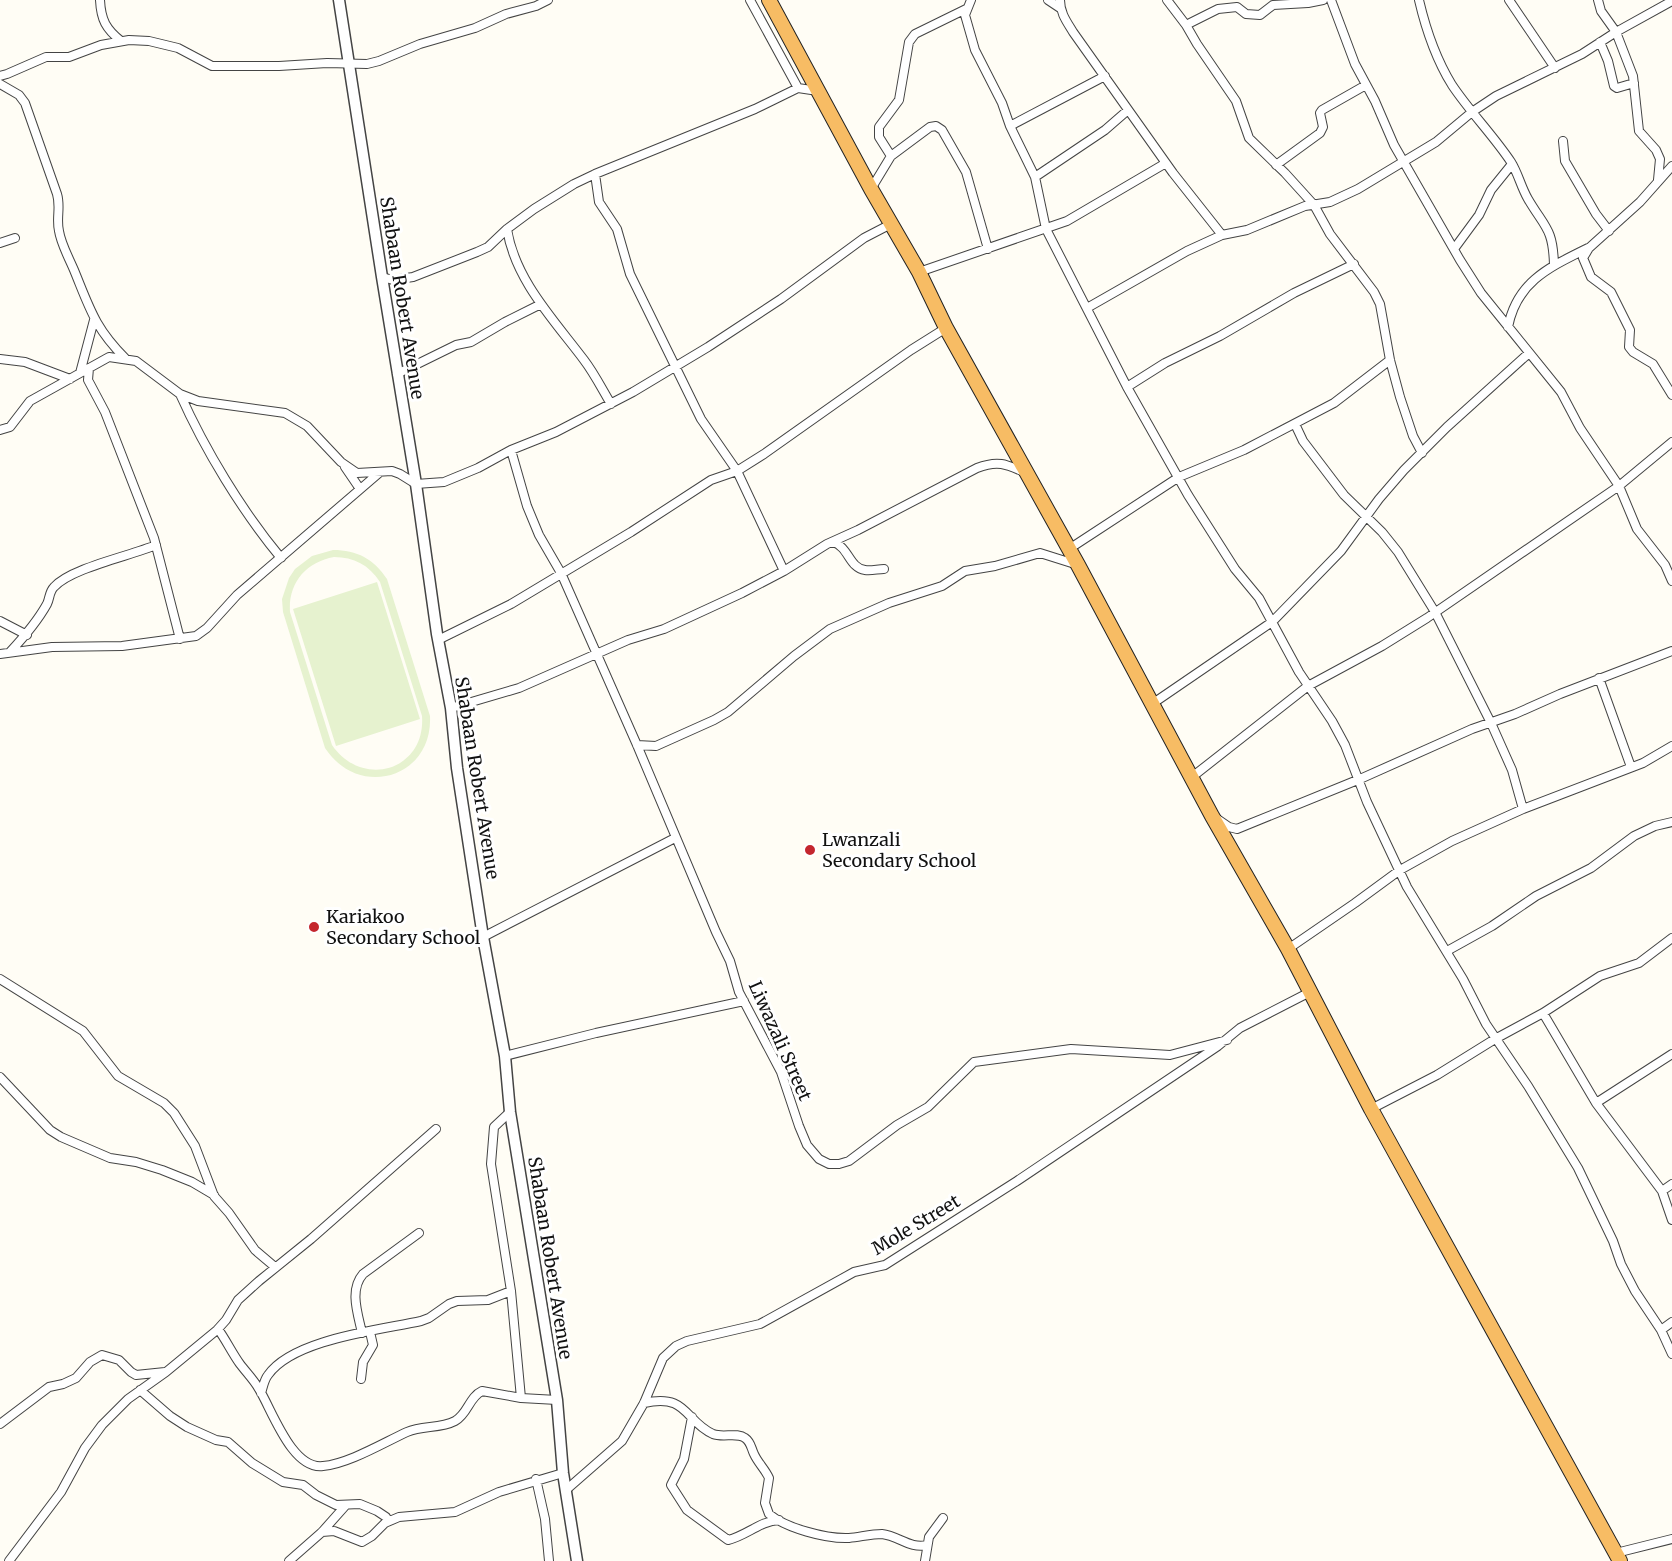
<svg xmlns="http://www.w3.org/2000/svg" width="1672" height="1561" viewBox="0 0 1672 1561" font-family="Merriweather,serif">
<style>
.pitch{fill:#e6f2cf;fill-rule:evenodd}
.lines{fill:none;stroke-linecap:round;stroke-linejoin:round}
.minor-casing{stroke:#444;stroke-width:10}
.tertiary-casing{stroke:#444;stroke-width:13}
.trunk-casing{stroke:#222;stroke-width:16}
.minor{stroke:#fff;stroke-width:8}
.tertiary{stroke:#fff;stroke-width:10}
.trunk{stroke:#f7bc64;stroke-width:14}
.poi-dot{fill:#c4262e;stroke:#fff;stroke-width:2}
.labels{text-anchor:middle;stroke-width:6;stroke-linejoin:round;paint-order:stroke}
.street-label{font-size:18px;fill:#111;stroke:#fff}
.poi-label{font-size:18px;fill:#111;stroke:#fff;text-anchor:start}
</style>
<rect width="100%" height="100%" fill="#fffdf5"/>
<path class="pitch" d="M333 550C357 550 374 559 387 579L430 716C433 778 359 800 325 748L283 612 282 599 289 578 295 569 312 556ZM334 557C354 557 369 565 380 582L422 716C426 771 362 789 332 745L290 612C288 583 306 562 334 557Z
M377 582 420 719 336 746 293 609Z"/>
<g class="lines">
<defs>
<path id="minor" d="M100 0C101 20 106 29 121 41
M750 0 798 88
M971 0 965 15 975 50 1002 103 1010 126 1035 177 1046 229 1127 387 1188 495 1235 569 1259 598 1299 672 1332 721 1345 745 1367 802 1407 887 1463 979 1486 1024 1528 1086 1578 1168 1613 1241 1621 1264 1635 1291 1661 1330 1672 1354
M1048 0 1060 8
M1060 0C1060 13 1067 22 1073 32L1173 173 1222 235
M1167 0 1186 25 1197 44 1236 101 1249 138 1285 173 1314 205 1330 234 1374 292 1380 304 1390 360 1400 397 1413 436 1422 453
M1331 0 1355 64 1375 101 1394 145 1460 260 1481 293 1561 392 1580 428 1619 486 1637 529 1665 565 1672 581
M1419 0C1426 30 1436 59 1452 85 1470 112 1493 135 1511 162 1518 173 1521 187 1528 199 1545 228 1553 228 1554 265
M1509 0 1555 68
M1598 0 1601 11 1616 32 1633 76 1639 131 1656 150 1660 159 1658 180
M1186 25 1218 9 1237 7 1246 14 1260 15 1273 5 1308 3 1323 0
M1600 42 1608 61 1614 86 1617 88 1634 83
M0 76 7 74 46 57H69L101 45 129 40 149 41 178 48 212 66H279L327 63 367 64 379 61 420 44 475 28 506 14 536 6 548 0
M0 84 19 95 25 103 57 194C61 207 56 218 59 231 61 244 69 258 74 270 90 309 95 328 125 358
M1010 126 1105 76
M1563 141 1565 161 1596 214 1609 231
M891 156 879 137V127L899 100 909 42 915 34 966 9
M1276 165 1320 133 1323 127 1320 113 1322 110 1366 85
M1672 166 1640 202 1589 248 1583 258 1591 277 1611 292 1630 330 1629 347 1633 352 1653 364 1672 395
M595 174 599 202 617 229 630 274 701 419 737 471 784 571
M1035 177 1105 130 1128 110
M871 189 891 156 930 127 936 126 942 130 966 172 988 249
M507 229C515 280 554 320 584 360 594 373 602 389 611 404
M0 243 15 238
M1454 249 1479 215 1491 190 1512 164
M919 272 1067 221 1166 163
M382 277 393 280 413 277 477 252 488 247 507 229 534 209 574 184 595 174 755 109 798 88 818 91
M1087 308 1187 251 1222 235 1247 230 1305 206 1330 202 1358 189 1436 142 1472 112 1496 96 1582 54 1616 32 1672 1
M1508 327C1517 281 1550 267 1588 248
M0 359 25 362 70 379
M89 368 88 380 105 412 154 538 180 639
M80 373 94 320
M397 374 456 345 471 342 505 322 541 304
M1127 387 1165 363 1220 336 1294 293 1354 264
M180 394C205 450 242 511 281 558
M1295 424 1303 441 1344 495 1382 532 1398 552 1435 612 1491 723 1512 770 1523 809
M0 430 10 427 30 401 109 357 136 361 180 394 198 401 285 413 307 426 341 462 357 473 392 471 400 474 416 484 444 482 478 468 511 450 556 432 633 392 708 347 781 299 864 238 891 224
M511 450 527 506 539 535 561 573 637 745 716 932 730 961 739 992 781 1072 799 1126 807 1145 819 1159 829 1164H839L849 1161 897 1125 928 1107 974 1062 1071 1049 1170 1055 1227 1040
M345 467 360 489
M833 542C849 547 849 568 865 570 871 571 878 569 884 569
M1069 549 1179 477 1244 450 1334 403 1390 360
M0 621 27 635
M438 640 511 604 631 532 711 480 737 471 764 454 911 350 946 328
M10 652C24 637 37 622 47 604 50 598 49 592 54 587 71 568 130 556 156 545
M0 654 52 647 122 646 196 636 207 628 237 595 379 473
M1599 678 1631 767
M1152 704 1272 622 1341 551 1379 499 1404 470 1447 427 1529 353
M451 708 519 688 628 640 664 629 742 593 784 571 827 544 858 530 977 468C998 460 1006 464 1026 473
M637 745 656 746 714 720 728 712 794 656 830 629 889 603 942 586 965 571 995 566 1040 553 1078 565
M1192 777 1308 686 1382 646 1427 618 1619 486 1672 442
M1216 818 1229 827 1237 829 1360 779 1472 729 1515 714 1560 694 1672 651
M483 937 675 838
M1288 949 1355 903 1400 870 1452 841 1523 809 1643 763 1672 746
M1447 951 1492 926 1536 896 1591 868 1634 836 1655 826 1672 822
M0 979 83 1031 118 1076 164 1103 174 1113 195 1146 214 1196 229 1213 255 1250 275 1267
M1543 1013 1596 1103 1662 1191 1672 1220
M505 1056 596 1033 744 1001
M0 1077 50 1130 61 1137 110 1158 136 1162 162 1170 192 1182 214 1195
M1596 1103 1672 1054
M1371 1109 1437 1075 1495 1039 1543 1013 1600 976 1639 963 1672 938
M510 1112 494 1127 491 1164 511 1291 521 1398
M1662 1191 1672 1184
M218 1329C226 1340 232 1353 240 1364 246 1372 254 1380 259 1389 272 1410 292 1470 323 1466 348 1464 383 1443 407 1432 422 1425 440 1429 455 1421 468 1414 469 1397 482 1391L521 1398 557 1400
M1661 1330 1672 1322
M362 1333C358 1314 349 1290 363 1274L419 1233
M361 1379 363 1362 373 1345 370 1332
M140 1390 170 1416 187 1427 216 1440 228 1442 252 1463 283 1482 303 1485 316 1495 336 1505 360 1504 377 1511 386 1517 388 1521
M261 1393C263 1387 264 1380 268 1375 293 1339 380 1330 421 1321L429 1318 449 1304 457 1301 488 1300 511 1291
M644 1403C688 1393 684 1421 713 1434 723 1438 737 1432 745 1438 751 1442 751 1448 754 1454 758 1463 765 1469 769 1478L765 1503 769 1514C786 1528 826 1539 849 1538 860 1537 871 1534 882 1534 899 1536 910 1549 927 1545
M692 1417 684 1459 671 1485 687 1510 728 1540C746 1536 760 1521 779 1520
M0 1424 49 1387 63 1384 76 1378 90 1362 102 1355 119 1360 131 1372 136 1375 165 1372
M536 1479 545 1519 549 1561
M566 1490 622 1441 644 1403 663 1358 676 1346 687 1341 760 1324 854 1272 885 1265 1017 1181 1218 1046 1240 1028 1310 992
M322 1532 334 1531 362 1542 372 1536 385 1523 399 1517 455 1512 499 1492 563 1473
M1616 1553 1672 1539
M9 1561 61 1492 85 1448 102 1425 128 1399 166 1372 217 1330 226 1320 238 1300 259 1281 311 1239 436 1129
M289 1561 322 1532 346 1505
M925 1561 929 1537 943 1518"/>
<path id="tertiary" d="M339 0 382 277 416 484 437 634 451 708 457 768 483 937 505 1056 510 1112 557 1400 563 1473 577 1561"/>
<path id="trunk" d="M769 0 871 189 919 272 946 328 1078 565 1212 816 1288 949 1371 1109 1620 1561"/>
</defs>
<use href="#minor" class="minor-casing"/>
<use href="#tertiary" class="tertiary-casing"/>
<use href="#trunk" class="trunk-casing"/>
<use href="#minor" class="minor"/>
<use href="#tertiary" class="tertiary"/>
<use href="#trunk" class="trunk"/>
</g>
<g class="poi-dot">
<circle cx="810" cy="850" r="6"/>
<circle cx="314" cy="927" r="6"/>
</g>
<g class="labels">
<g class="street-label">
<text transform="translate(402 298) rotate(81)" y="6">Shabaan Robert Avenue</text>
<text transform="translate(477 778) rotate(81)" y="6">Shabaan Robert Avenue</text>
<text transform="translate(780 1041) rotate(66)" y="6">Liwazali Street</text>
<text transform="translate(916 1225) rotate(-31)" y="6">Mole Street</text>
<text transform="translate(550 1258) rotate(81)" y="6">Shabaan Robert Avenue</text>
</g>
<g class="poi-label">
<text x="822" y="846">Lwanzali<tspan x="822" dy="21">Secondary School</tspan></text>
<text x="326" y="923">Kariakoo<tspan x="326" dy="21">Secondary School</tspan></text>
</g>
</g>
</svg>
